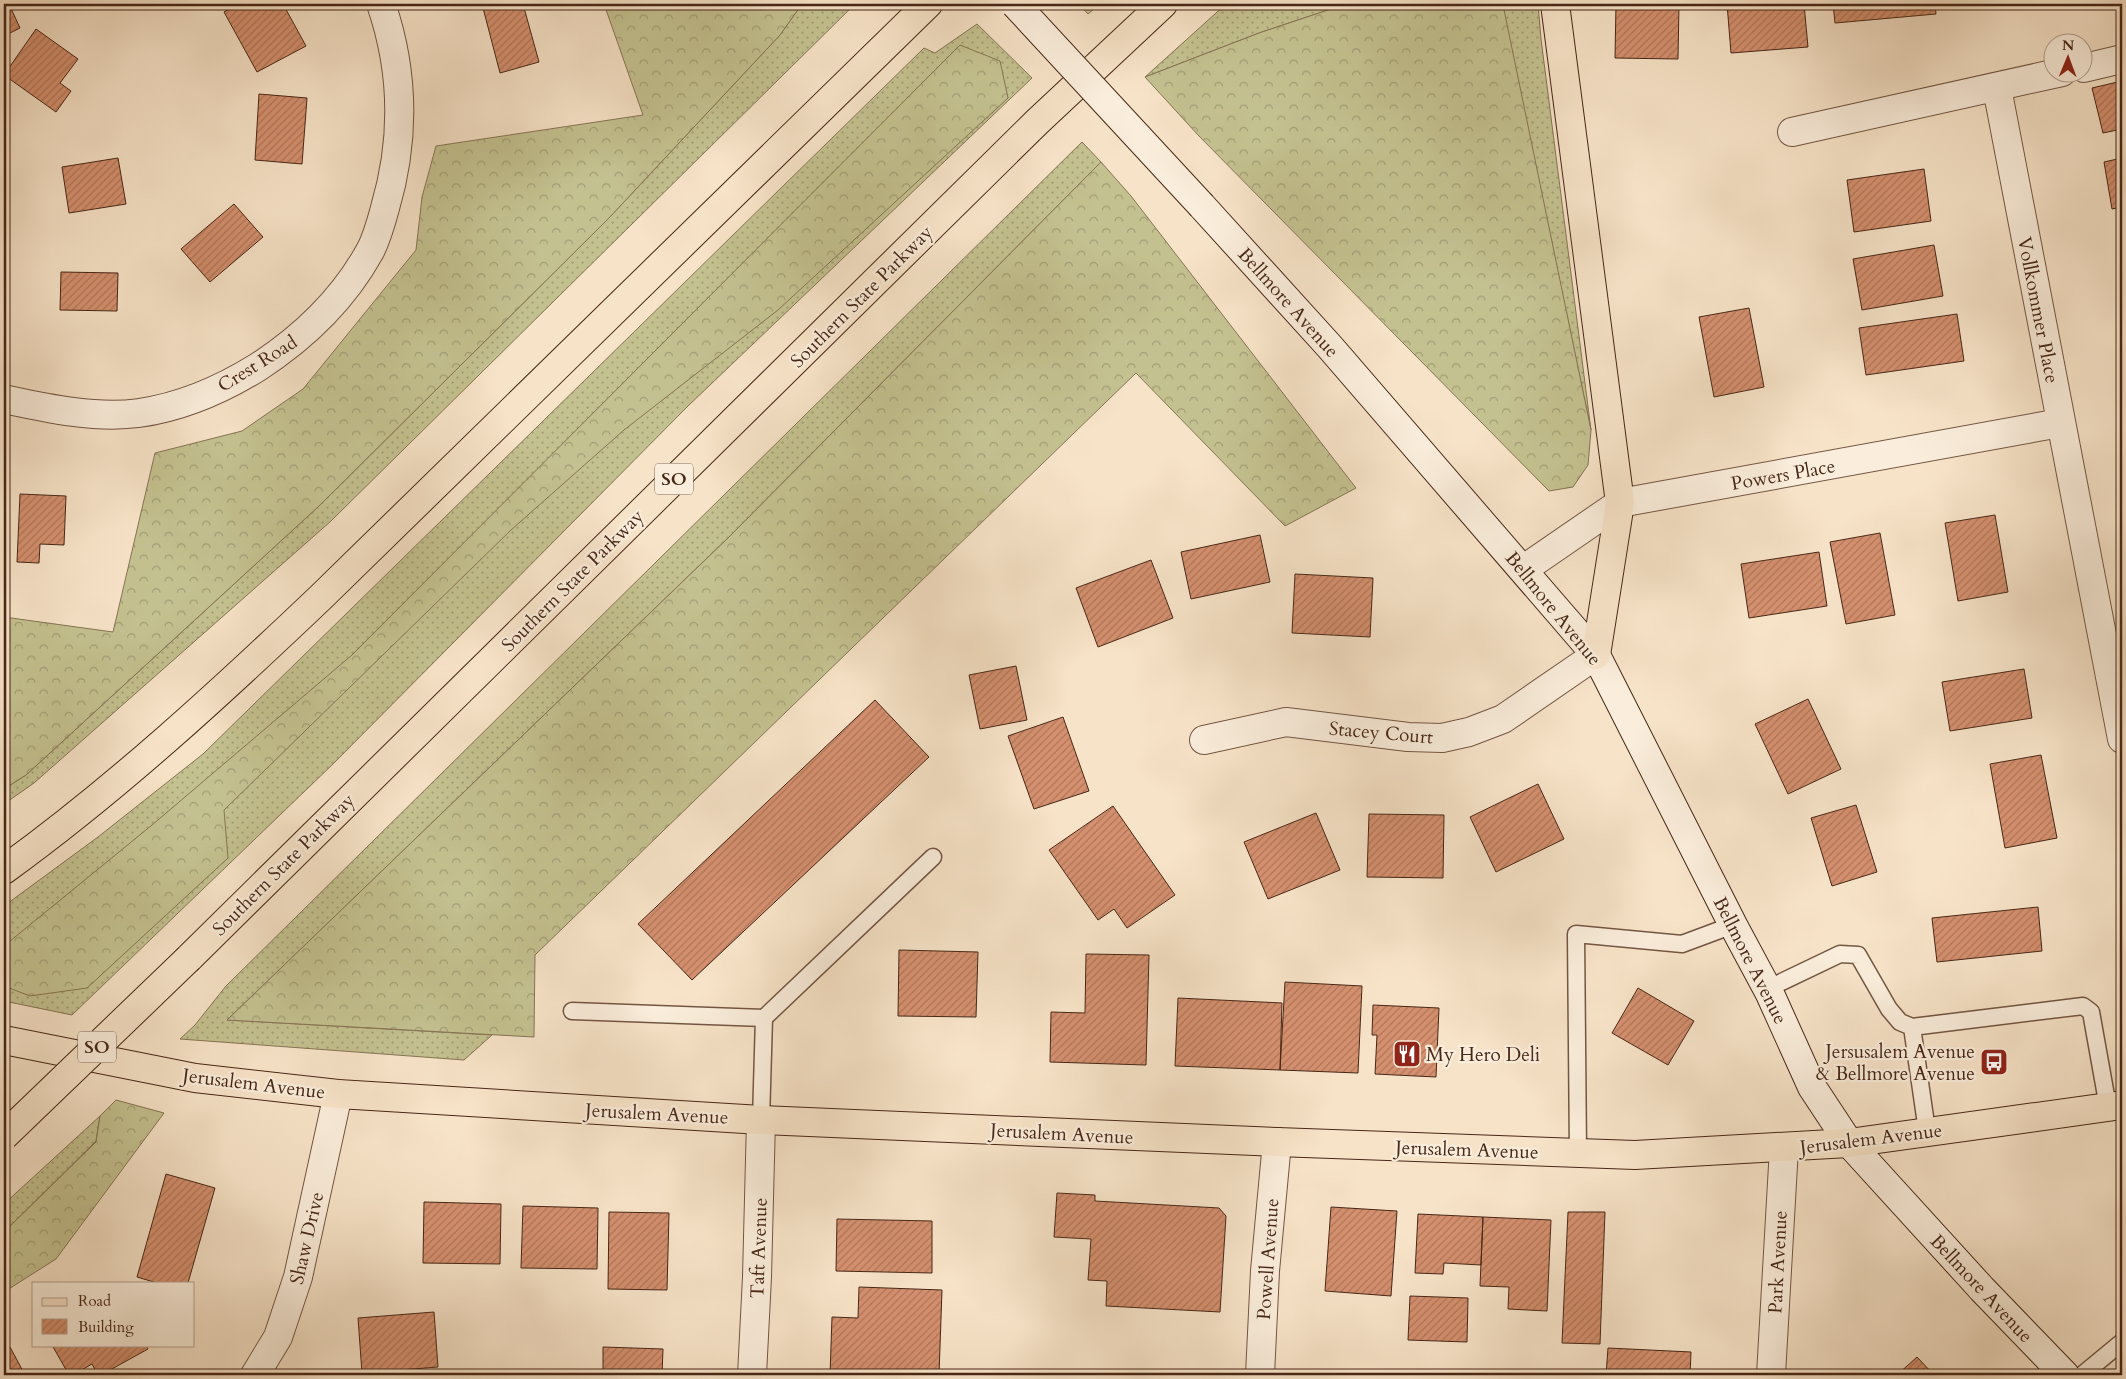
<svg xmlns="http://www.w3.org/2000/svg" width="2126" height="1379" viewBox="0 0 2126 1379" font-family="Cardo,serif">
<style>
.grass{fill:url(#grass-dots);stroke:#867453}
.forest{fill:url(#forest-crowns);stroke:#867453}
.building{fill:url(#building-hatch);stroke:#472716}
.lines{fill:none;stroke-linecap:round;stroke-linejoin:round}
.lane-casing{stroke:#735642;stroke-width:19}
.street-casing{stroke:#735642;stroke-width:30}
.secondary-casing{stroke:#472716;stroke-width:30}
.primary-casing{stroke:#472716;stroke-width:30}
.highway-casing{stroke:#472716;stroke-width:30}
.lane{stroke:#faeddb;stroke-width:16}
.street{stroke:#faeddb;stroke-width:28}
.secondary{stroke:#faeddb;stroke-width:28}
.primary{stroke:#f7e3c8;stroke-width:28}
.highway{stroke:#f7e3c8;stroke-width:28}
.secondary-bridge-casing{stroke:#472716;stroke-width:30;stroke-linecap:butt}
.highway-bridge-casing{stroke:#472716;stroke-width:30;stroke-linecap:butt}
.secondary-bridge{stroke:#faeddb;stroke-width:28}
.highway-bridge{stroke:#f7e3c8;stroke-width:28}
.labels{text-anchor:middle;stroke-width:4.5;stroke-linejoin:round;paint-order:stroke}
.shield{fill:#faeddb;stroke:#7d6251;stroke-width:1}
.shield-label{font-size:18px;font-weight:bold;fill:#472716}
.street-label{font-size:19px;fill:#472716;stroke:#faeddb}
.poi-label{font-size:19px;fill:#472716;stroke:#faeddb;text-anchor:end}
</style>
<defs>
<pattern id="grass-dots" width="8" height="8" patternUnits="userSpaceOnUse" patternTransform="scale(1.25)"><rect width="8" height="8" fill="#c4c190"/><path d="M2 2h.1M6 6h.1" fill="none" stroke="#a19d75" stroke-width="1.8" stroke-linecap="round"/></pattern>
<pattern id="forest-crowns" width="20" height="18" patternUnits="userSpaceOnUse" patternTransform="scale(1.25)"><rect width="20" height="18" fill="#c4c190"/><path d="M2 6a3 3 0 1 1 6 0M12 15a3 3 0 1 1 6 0" fill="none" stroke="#a19d75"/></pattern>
<pattern id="building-hatch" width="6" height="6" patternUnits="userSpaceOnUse" patternTransform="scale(1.25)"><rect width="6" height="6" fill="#d5906f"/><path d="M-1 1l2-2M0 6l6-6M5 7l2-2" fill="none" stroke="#af765a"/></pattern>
</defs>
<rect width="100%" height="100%" fill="#f7e3c8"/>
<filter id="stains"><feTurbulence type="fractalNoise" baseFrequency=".004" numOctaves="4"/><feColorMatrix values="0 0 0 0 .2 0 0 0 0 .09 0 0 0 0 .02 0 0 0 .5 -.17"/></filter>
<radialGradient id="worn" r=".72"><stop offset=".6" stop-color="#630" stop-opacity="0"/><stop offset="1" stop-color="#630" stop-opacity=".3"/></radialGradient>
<path class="grass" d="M802 4H855L331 521 34 783 4 804V789L26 775 319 506 608 219 780 35Z
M1079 4H1100L1088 14Z
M1226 4H1346L1259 33 1145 77Z
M1501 4H1538L1541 39 1591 430Z
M977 24 1032 78 688 406 333 764 72 1015 4 1001V906L98 837 203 754 924 48 935 53Z
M1082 142 1101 162 728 538 227 1020 492 1035 464 1060 180 1039 195 1025 226 986Z
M100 1116 96 1141 4 1232V1204Z"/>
<path class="forest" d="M604 4H802L780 35 608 219 319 506 26 775 4 789V617L113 632 155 453 242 431 303 389 416 250 422 197 436 146 643 115Z
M1346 4 1503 5 1591 430 1588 465 1573 487 1549 491 1198 135 1145 77 1259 33Z
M960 45 1000 61 1008 98 778 310 624 430 511 530 224 810 228 858 87 988 30 996 4 986V946L152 825 352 655Z
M1101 162 1131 196 1356 488 1285 526 1136 373 535 955 534 1037 227 1020 728 538Z
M116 1100 164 1113 56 1259 4 1292V1232L96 1142 100 1116Z"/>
<path class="building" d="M4 4H9L20 28 4 36Z
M238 4H283L306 46 257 72 224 12Z
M499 4H523L539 62 500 73 483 8Z
M1616 4H1679L1678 59 1615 58Z
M1727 4H1804L1808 47 1731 53Z
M1833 4H1935L1936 14 1835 23Z
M36 29 78 59 60 83 71 91 56 112 4 75Z
M2122 81V129L2103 133 2092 88Z
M259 94 307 98 302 164 255 160Z
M118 158 126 204 69 213 62 167Z
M2122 158V207L2112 209 2104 162Z
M1924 169 1931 221 1854 232 1847 180Z
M234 204 263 237 210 282 181 249Z
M1934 245 1943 296 1862 310 1853 259Z
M61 272 118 273 117 311 60 310Z
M1749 308 1764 387 1714 397 1699 317Z
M1957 314 1964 361 1866 375 1859 328Z
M20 494 66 496 64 545 40 544 39 563 17 562Z
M1995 515 2008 592 1958 601 1945 523Z
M1880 533 1895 615 1846 624 1830 542Z
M1260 535 1270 582 1191 599 1181 552Z
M1819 552 1827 606 1749 618 1741 564Z
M1151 560 1173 618 1098 647 1076 588Z
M1295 574 1373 578 1370 637 1292 633Z
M1016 666 1027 720 980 729 969 675Z
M2024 669 2032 718 1950 731 1942 682Z
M1808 699 1841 769 1788 794 1755 724Z
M875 700 929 757 692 980 638 924Z
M1063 717 1089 791 1034 809 1008 736Z
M2041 755 2057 838 2005 848 1990 764Z
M1538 784 1564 839 1496 872 1470 817Z
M1856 805 1877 872 1832 886 1811 818Z
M1113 806 1175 895 1127 928 1114 909 1098 920 1049 850Z
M1316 813 1340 870 1268 899 1244 842Z
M1369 814 1444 815 1443 878 1367 877Z
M2038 907 2042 951 1937 962 1932 918Z
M899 950 978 952 976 1017 898 1016Z
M1086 954 1149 955 1146 1065 1050 1062 1051 1012 1085 1013Z
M1285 982 1362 986 1358 1073 1280 1070Z
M1638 988 1694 1021 1668 1065 1612 1033Z
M1178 998 1282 1003 1280 1070 1175 1066Z
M1373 1005 1439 1008 1436 1077 1375 1074 1377 1035H1372Z
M166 1174 215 1188 188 1283H157L137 1277Z
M1057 1193 1095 1195V1201L1219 1208 1226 1216 1220 1312 1106 1306 1107 1281 1088 1280 1091 1239 1054 1237Z
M424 1202 501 1204 500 1264 423 1263Z
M523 1206 598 1208 597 1269 521 1268Z
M1331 1207 1397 1211 1391 1296 1325 1291Z
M609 1212 669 1213 667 1290 608 1289Z
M1568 1212H1605L1600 1344 1562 1343Z
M1418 1214 1483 1217 1481 1265 1444 1263 1443 1274 1415 1273Z
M1483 1217 1551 1220 1547 1311 1508 1309 1509 1287 1480 1286Z
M837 1219 932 1221V1273L836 1271Z
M859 1287 942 1290 939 1375H830L832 1317 858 1318Z
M1410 1296 1468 1298 1467 1342 1408 1340Z
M434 1312 438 1367 362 1373 358 1318Z
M52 1345H146L148 1349 101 1375H98L92 1364 73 1375H69Z
M10 1347 25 1375H4V1350Z
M603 1347 663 1349 662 1375H603Z
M1608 1348 1691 1352 1690 1375H1606Z
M1917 1357 1934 1375H1897Z"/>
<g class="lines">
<defs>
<path id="lane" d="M1767 989 1840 954 1858 955 1889 1009 1900 1022 1912 1027 2083 1006 2091 1012 2108 1107
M572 1011 764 1018 761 1120
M764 1018 933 857
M1912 1027 1927 1131
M1578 1153 1576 934 1682 944 1733 925
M2082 1375 2122 1342"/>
<path id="street" d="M2084 68 2122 59
M1997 88 2122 739
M1792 132 2062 72
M4 399C46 408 95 419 139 413 182 407 221 390 258 367 304 337 343 300 370 251 377 238 381 223 385 208 405 140 404 71 381 4
M1524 569 1620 503 2060 423
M1204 740 1286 722 1408 737 1442 738 1469 732 1503 719 1596 655
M255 1375 278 1337 298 1277 338 1094
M752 1375 757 1277 761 1120
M1260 1375 1265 1271 1277 1142
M1771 1375 1784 1148"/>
<path id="secondary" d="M1202 206 1330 347 1596 655 1733 925 1770 994 1812 1087 1849 1143 1982 1289 2065 1375"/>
<path id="primary" d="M4 1040 195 1078 338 1094 761 1120 1277 1142 1635 1155 1849 1143 2122 1105"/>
<path id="highway" d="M1555 4 1620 503 1596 655
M4 870C117 788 219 694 320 598L928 4
M189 958 1037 122 1163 4"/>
</defs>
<use href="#lane" class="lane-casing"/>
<use href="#street" class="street-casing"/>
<use href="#secondary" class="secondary-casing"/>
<use href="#primary" class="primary-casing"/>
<use href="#highway" class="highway-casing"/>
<use href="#lane" class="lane"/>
<use href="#street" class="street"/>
<use href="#secondary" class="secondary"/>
<use href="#primary" class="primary"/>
<use href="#highway" class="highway"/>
<defs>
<path id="secondary-bridge" d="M1015 4 1202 206"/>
<path id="highway-bridge" d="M4 1136 189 958"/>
</defs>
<use href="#secondary-bridge" class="secondary-bridge-casing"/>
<use href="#highway-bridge" class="highway-bridge-casing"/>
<use href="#secondary-bridge" class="secondary-bridge"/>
<use href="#highway-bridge" class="highway-bridge"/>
</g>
<defs>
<symbol id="restaurant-square" viewBox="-11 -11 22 22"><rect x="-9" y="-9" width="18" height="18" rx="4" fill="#8f2418" stroke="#faeddb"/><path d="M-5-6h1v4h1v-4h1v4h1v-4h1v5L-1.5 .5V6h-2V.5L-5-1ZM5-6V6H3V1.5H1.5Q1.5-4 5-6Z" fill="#fff"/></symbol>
<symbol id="bus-square" viewBox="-11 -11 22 22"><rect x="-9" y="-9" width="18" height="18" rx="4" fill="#8f2418" stroke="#faeddb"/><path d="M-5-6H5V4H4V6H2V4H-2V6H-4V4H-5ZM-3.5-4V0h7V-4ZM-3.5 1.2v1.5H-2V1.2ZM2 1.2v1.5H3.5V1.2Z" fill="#fff"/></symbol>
</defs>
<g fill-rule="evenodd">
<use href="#restaurant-square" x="1391" y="1038" width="32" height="32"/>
<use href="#bus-square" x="1978" y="1046" width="32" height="32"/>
</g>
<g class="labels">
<g class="shield">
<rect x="655" y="463.5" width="38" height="31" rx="4"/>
<rect x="78" y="1031.5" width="38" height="31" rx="4"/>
</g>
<g class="shield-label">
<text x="674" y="485">SO</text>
<text x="97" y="1053">SO</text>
</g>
<g class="street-label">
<text transform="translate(861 296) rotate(-45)" y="7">Southern State Parkway</text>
<text transform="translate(1289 302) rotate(48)" y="7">Bellmore Avenue</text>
<text transform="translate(2039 310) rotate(79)" y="7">Vollkommer Place</text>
<text transform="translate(257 363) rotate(-32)" y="7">Crest Road</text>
<text transform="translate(1783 474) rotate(-10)" y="7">Powers Place</text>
<text transform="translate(572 580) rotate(-45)" y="7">Southern State Parkway</text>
<text transform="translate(1554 608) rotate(51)" y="7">Bellmore Avenue</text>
<text transform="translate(1381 732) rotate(5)" y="7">Stacey Court</text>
<text transform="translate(283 864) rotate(-45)" y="7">Southern State Parkway</text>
<text transform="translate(1751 960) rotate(63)" y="7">Bellmore Avenue</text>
<text transform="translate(254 1083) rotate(7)" y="7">Jerusalem Avenue</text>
<text transform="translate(657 1113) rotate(3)" y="7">Jerusalem Avenue</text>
<text transform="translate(1062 1133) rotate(3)" y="7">Jerusalem Avenue</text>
<text transform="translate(1871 1138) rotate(-7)" y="7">Jerusalem Avenue</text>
<text transform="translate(1467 1149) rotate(2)" y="7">Jerusalem Avenue</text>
<text transform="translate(306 1238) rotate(-77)" y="7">Shaw Drive</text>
<text transform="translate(758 1248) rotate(-88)" y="7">Taft Avenue</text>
<text transform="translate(1267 1259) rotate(-86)" y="7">Powell Avenue</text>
<text transform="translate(1777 1262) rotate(-87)" y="7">Park Avenue</text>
<text transform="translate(1982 1288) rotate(47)" y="7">Bellmore Avenue</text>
</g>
<g class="poi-label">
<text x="1975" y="1058">Jersusalem Avenue<tspan x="1975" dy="22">&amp; Bellmore Avenue</tspan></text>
<text x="1426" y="1061" text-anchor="start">My Hero Deli</text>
</g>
</g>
<rect width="2126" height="1379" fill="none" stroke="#f7e3c8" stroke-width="20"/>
<rect x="5" y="5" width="2116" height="1369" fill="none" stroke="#472716" stroke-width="2.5"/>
<rect x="10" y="10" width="2106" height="1359" fill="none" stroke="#472716"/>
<rect x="32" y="1282" width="162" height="65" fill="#faeddb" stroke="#b29e8c"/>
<rect x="42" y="1298" width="25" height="8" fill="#f7e3c8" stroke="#b29e8c"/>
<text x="78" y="1306" font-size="15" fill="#472716">Road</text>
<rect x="42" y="1319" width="25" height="15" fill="url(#building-hatch)" stroke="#b29e8c"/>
<text x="78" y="1332" font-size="15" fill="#472716">Building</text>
<g transform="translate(2068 58) rotate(1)"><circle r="24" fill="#faeddb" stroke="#b29e8c"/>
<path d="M0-4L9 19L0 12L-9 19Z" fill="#8f2418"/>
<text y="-8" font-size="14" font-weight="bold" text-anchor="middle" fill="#472716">N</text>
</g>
<rect width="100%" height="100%" filter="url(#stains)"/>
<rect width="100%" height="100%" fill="url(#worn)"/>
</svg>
